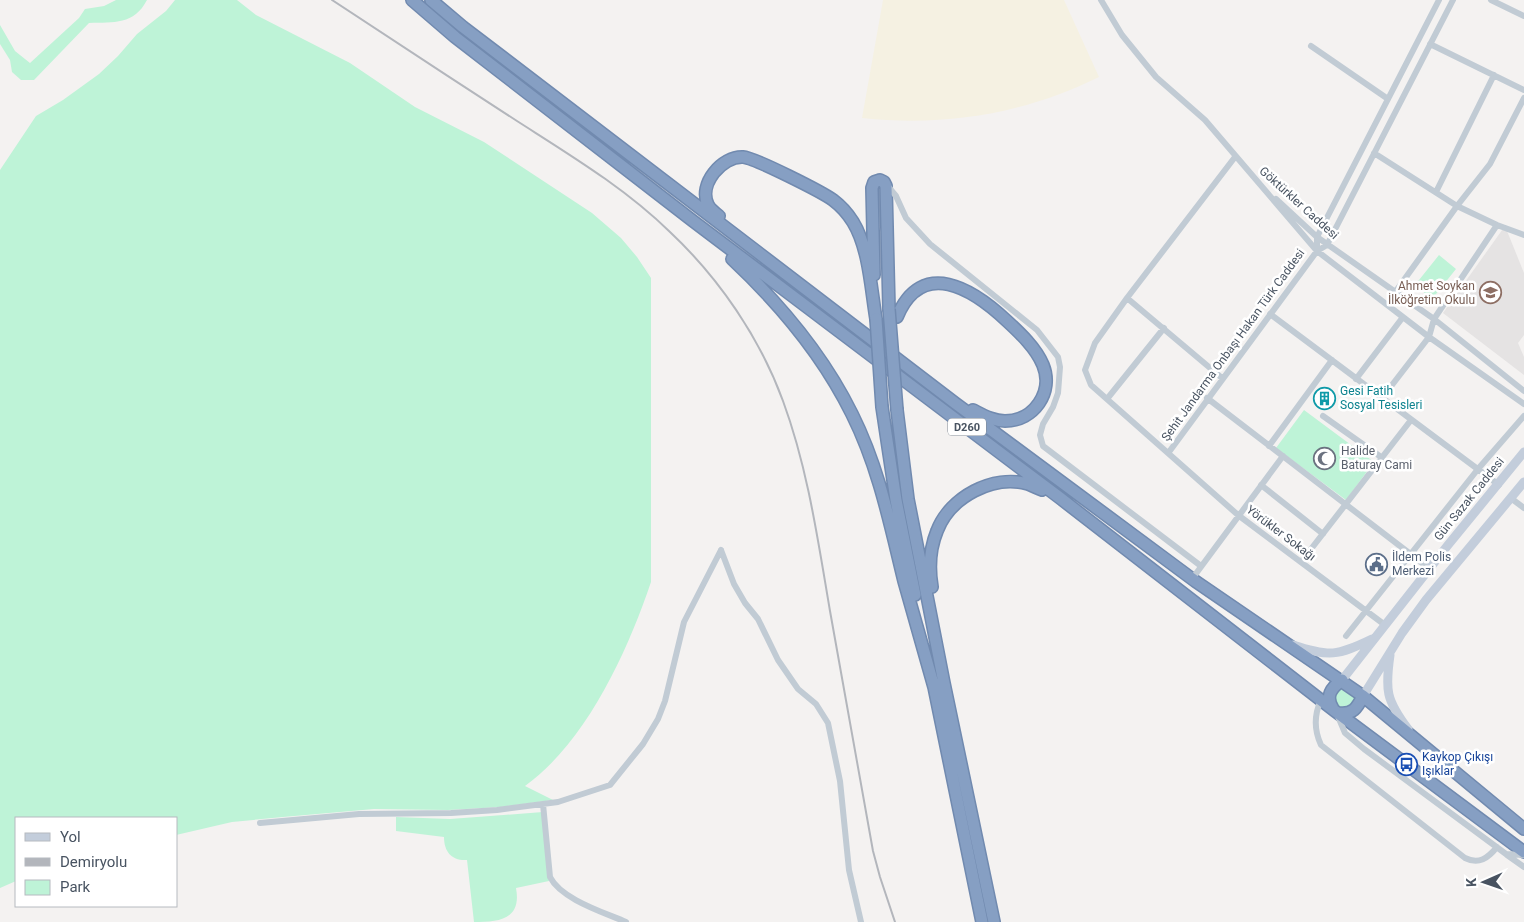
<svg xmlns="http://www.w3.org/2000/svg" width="1524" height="922" viewBox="0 0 1524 922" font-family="Roboto,sans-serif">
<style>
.education{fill:#e5e3e3}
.green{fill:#bef3d7}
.sand{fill:#f5f1e2}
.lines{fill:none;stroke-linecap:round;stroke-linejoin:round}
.highway-casing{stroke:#718aaf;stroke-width:14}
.street{stroke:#c1cbd4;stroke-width:6}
.secondary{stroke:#c3cddb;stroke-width:9}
.highway{stroke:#869fc3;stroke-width:11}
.rail{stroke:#b3b6bc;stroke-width:2}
.highway-bridge-casing{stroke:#718aaf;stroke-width:14;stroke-linecap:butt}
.highway-bridge{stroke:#869fc3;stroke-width:11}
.labels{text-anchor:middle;stroke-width:5;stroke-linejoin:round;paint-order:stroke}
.shield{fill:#fff;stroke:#7f8790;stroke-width:1}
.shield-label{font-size:11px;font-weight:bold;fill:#485361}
.street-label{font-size:12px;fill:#485361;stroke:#fff}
.education-label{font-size:12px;fill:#785e54;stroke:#fff;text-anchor:end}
.culture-label{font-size:12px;fill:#0d838f;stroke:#fff;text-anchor:start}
.worship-label{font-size:12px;fill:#5b616d;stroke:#fff;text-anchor:start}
.service-label{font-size:12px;fill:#4e5e75;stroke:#fff;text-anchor:start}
.transit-label{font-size:12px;fill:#164399;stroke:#fff;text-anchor:start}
</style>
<rect width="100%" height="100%" fill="#f4f2f1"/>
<path class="education" d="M1505 226 1524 273V335L1518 343 1524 357V375L1443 313Z"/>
<path class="green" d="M116 0H147C134 25 114 22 89 23L34 80H21L12 72 10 60 0 44V25L15 51 30 63 79 18 85 9 104 6Z
M175 0H237L256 15 350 63 415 107 484 142 592 213 621 238 637 257 651 278V582C627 653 586 742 525 786L553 800 501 807 448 810 374 809 283 817 232 822 176 835V818H16V881L0 888V170L36 116 63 100 99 74 118 56 137 34 166 11Z
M1439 255 1456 269 1432 299 1415 285Z
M1304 410 1374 462 1346 500 1276 448Z
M1334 698a10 10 0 1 1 20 0a10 10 0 1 1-20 0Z
M543 812 549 881 516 888C522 920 498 922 474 922L467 860C452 861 444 852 444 837L396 831V817L450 819Z"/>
<path class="sand" d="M883 0H1064L1099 77C1024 114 945 127 862 118Z"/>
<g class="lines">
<defs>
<path id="highway" d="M412 0 455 37 693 221 1060 498 1335 711 1524 852
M431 0 463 27 955 403 1195 581 1363 696 1524 829
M719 216C715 213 710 209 708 205 698 184 722 156 743 157 755 158 822 192 833 200 841 206 848 214 853 222 869 248 871 289 876 319
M732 259C780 304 823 355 852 414 879 468 890 524 904 581 914 617 924 652 934 687
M874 275 872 188 874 182 880 180 884 182 886 186 889 309
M897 317C922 257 973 289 1007 321 1020 333 1036 348 1043 365 1054 392 1034 421 1005 421 993 421 983 415 973 410
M882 407 896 500 915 595
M897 410 908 499 944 683 994 922
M932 587C929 569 930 548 937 531 950 497 993 474 1028 484 1033 486 1037 488 1042 490
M933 682 982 922
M1333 709C1325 696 1331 688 1342 680
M1338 713C1353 715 1357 708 1363 696"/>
</defs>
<use href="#highway" class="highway-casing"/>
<path class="street" d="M1101 0 1122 35 1156 77 1205 120 1317 251 1429 337 1524 404
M1491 0 1524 16
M1430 44 1524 90
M1311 46 1388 99
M1374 153 1457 206 1497 225 1524 235
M1235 157 1127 298 1095 343 1085 370 1091 385 1238 515 1385 625
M886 184 896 196 906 218 930 244 1037 330 1058 357 1060 367 1058 393 1053 407 1043 424 1040 435 1043 446 1201 566
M1436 192 1494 75
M1276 199 1317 237 1434 319 1524 391
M1317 251V237L1439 0
M1396 291 1457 206 1490 164 1524 98
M1127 298 1222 378
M1270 314 1499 485
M1356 379 1403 317
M1207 398 1430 569
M1382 398 1429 337 1434 319 1497 225
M1107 399 1164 328
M1323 416 1381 457
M1269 446 1332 360
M1169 452 1317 251 1327 245 1453 0
M1261 485 1323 534
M1512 499 1524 508
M721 550 734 584 745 603 758 619 778 660 798 689 816 704 828 723 840 781 849 870 861 922
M1301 562 1411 420
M1192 579 1283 456
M1346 636 1478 469 1524 416
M1321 700C1314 715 1314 730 1321 745L1465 858C1479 865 1488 858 1497 847
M1337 714 1345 733 1364 749 1506 854 1524 855
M543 804 550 877C561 899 603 912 626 922
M260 823 359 814 451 813 497 810 558 802 610 785 643 744 658 719 665 701 684 622 721 550
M1507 855 1524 867"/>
<path class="secondary" d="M1293 645C1330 657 1337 656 1372 639
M1390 655C1385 690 1386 700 1408 729
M1342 680 1448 545 1524 452
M1363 696 1402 633 1426 600 1524 482"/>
<use href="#highway" class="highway"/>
<path class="rail" d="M332 0C394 41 455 81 517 121 570 155 625 188 670 232 719 278 760 338 783 401 808 469 818 541 830 611 845 691 859 771 873 851L880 877 895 922"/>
<defs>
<path id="highway-bridge" d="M889 309 897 410
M876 319 882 407"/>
</defs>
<use href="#highway-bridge" class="highway-bridge-casing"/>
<use href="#highway-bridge" class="highway-bridge"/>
</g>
<defs>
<symbol id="school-ring" viewBox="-11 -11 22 22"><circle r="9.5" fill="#fff" stroke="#8d6e63" stroke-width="1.5"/><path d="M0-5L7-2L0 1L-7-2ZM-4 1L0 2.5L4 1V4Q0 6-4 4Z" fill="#8d6e63"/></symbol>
<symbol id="building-ring" viewBox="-11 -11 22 22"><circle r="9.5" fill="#fff" stroke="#0f9aa8" stroke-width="1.5"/><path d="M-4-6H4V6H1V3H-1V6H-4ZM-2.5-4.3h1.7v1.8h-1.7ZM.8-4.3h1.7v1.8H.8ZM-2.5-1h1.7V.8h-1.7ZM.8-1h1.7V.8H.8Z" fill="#0f9aa8"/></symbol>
<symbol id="mosque-ring" viewBox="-11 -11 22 22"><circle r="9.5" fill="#fff" stroke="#6b7280" stroke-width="1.5"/><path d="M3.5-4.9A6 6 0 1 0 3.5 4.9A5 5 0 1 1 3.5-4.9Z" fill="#6b7280"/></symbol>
<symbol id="civic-ring" viewBox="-11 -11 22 22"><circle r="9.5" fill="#fff" stroke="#5c6f8a" stroke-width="1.5"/><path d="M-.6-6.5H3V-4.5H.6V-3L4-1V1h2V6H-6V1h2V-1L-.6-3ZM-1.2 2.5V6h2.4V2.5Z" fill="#5c6f8a"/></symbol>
<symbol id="bus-ring" viewBox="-11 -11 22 22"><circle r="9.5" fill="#fff" stroke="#1a4fb4" stroke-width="1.5"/><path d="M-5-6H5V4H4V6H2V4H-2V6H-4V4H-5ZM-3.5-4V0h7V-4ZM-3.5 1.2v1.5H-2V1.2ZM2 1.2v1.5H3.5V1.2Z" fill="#1a4fb4"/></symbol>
</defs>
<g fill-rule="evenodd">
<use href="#school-ring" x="1478" y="280" width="25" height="25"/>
<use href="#building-ring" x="1312" y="386" width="25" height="25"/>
<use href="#mosque-ring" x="1312" y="446" width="25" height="25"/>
<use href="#civic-ring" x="1364" y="552" width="25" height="25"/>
<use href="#bus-ring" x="1394" y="752" width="25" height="25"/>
</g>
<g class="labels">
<rect class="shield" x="948" y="418.5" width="38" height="17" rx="4"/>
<g class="shield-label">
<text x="967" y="431">D260</text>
</g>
<g class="street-label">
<text transform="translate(1299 203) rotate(42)" y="4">Göktürkler Caddesi</text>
<text transform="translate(1233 345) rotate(-54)" y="4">Şehit Jandarma Onbaşı Hakan Türk Caddesi</text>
<text transform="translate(1469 499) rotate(-51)" y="4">Gün Sazak Caddesi</text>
<text transform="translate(1281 533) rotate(37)" y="4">Yörükler Sokağı</text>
</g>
<g class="education-label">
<text x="1475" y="290">Ahmet Soykan<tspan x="1475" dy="14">İlköğretim Okulu</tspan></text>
</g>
<g class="culture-label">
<text x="1340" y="395">Gesi Fatih<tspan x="1340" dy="14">Sosyal Tesisleri</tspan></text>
</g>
<g class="worship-label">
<text x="1341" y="455">Halide<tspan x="1341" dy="14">Baturay Cami</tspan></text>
</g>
<g class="service-label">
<text x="1392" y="561">İldem Polis<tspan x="1392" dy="14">Merkezi</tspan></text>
</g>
<g class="transit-label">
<text x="1422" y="761">Kaykop Çıkışı<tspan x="1422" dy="14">Işıklar</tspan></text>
</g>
</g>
<rect x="15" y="817" width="162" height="90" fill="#ffffff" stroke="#b6bac0"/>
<rect x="25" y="833" width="25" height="8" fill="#c3cddb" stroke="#b6bac0"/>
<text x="60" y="842" font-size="15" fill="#485361">Yol</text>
<rect x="25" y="858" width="25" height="8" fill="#b3b6bc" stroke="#b6bac0"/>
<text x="60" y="867" font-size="15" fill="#485361">Demiryolu</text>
<rect x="25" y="880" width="25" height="15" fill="#bef3d7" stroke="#b6bac0"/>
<text x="60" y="892" font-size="15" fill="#485361">Park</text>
<g transform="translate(1484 882) rotate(268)" stroke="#ffffff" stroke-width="4" paint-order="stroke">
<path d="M0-4L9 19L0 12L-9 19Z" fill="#485361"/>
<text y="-8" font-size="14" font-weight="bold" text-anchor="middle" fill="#485361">K</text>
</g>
</svg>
